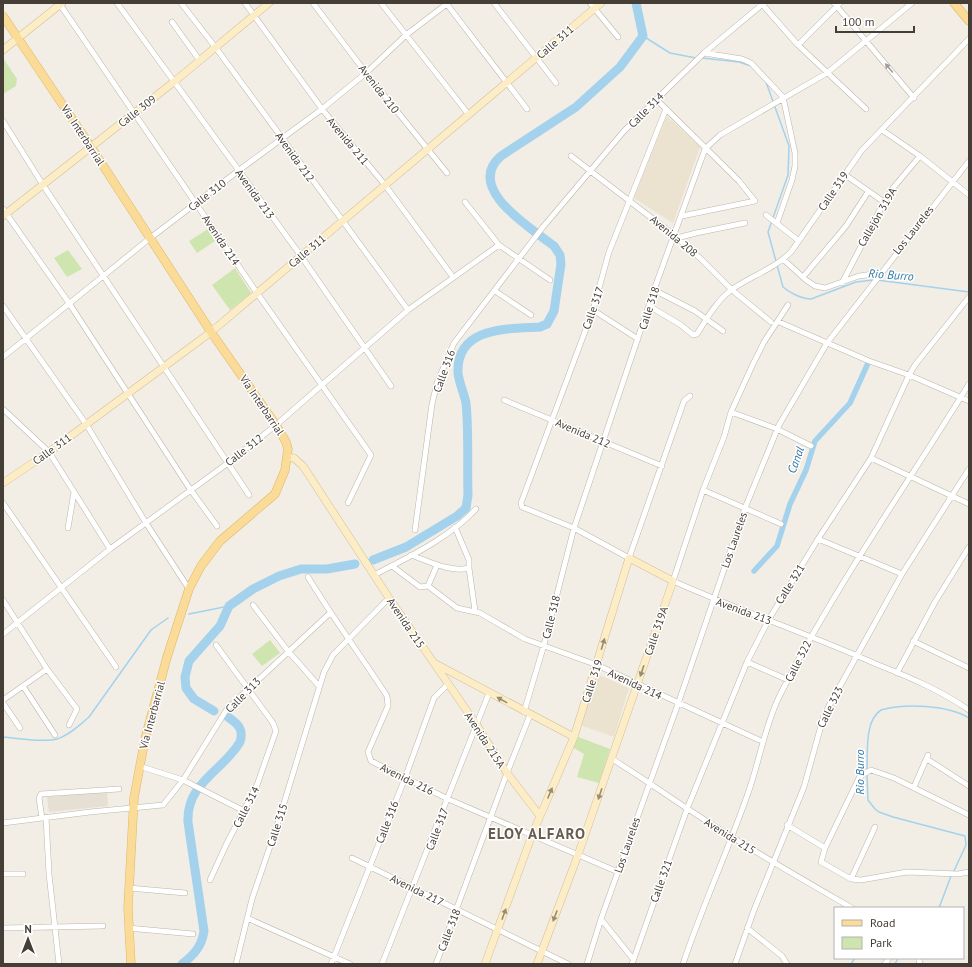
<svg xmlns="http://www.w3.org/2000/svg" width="972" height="967" viewBox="0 0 972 967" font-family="'PT Sans',sans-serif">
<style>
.residential{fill:#e6e0d4}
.education{fill:#ebe3d0}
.green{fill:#cfe5b0}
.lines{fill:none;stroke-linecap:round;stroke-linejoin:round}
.stream{stroke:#a4d2ed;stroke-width:1.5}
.canal{stroke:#a4d2ed;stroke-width:5.5}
.river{stroke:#a4d2ed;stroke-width:9}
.street-casing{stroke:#bdb6a9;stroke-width:6}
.secondary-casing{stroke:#d1c098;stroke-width:8}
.primary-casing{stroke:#dfb768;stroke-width:9}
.street{stroke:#fff;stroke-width:5}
.secondary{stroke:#fcedc6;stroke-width:7}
.primary{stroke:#fadb97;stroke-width:8}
.oneway{fill:#a29e9a}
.oneway2{fill:#978d77}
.labels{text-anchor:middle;stroke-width:3;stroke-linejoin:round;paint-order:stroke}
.street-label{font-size:11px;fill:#453e36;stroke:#fff}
.water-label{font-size:12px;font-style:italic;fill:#3178a5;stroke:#fff}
.district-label{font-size:15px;font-weight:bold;letter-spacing:1px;fill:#675c4d;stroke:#fff}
</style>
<rect width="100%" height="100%" fill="#f2eee6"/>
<path class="residential" d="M107 791 108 806 49 812 47 797Z"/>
<path class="education" d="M667 116 700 147 673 223 634 198Z
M597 674 629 688 614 737 580 725Z"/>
<path class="green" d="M3 58 17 79 16 86 3 94Z
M208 229 215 241 197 253 189 241Z
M68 250 82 269 67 277 54 258Z
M235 268 251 293 230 310 212 285Z
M270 640 280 653 262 666 252 654Z
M576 736 610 749 599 783 577 777 584 754 572 747Z"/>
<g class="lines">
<path class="stream" d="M643 36 670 53 696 58
M702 58 739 62 751 66
M766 82 789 146 788 175 768 232 783 287C790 293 802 299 811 299L856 282 873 280
M877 280 969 292
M189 614 229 606
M3 737C18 738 43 743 57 739 69 735 80 725 89 717L151 630 168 618
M867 771C868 753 864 721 881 710 905 703 948 705 969 718
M867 775 868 800 875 809 879 812 893 817 965 836 966 845 953 873
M881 908H894
M939 908 951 876
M851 964 855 958
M895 964 898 958"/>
<path class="canal" d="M754 571 777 546 790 504 806 470 815 441 850 403 869 361"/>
<path class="river" d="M373 560 406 547 457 516 466 508 468 495C467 465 469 433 466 403 464 393 459 383 458 373 456 326 509 329 540 327L547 324 554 311 561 264 560 255 554 246C531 228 464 188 501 156L576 107 620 67 643 36 636 3
M214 711 194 699 186 688 185 677 189 661 220 626 229 606 253 589 279 576 301 569H327L355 564
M182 964C194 955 202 946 204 931L188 822C186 783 223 771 240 742 244 729 238 724 228 717"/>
<defs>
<path id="street" d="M59 3 257 293 371 455 348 503
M117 3 301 256 391 386
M181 3 216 48 408 310
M245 3 322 109 385 185 453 277
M313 3 366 73 447 173
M381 3 469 115
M446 3 527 109
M494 3 556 83
M590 3 618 37
M761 3 798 45 866 109
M834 3 914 98
M172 22 200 61
M798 45 840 3
M704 53 742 59 751 63 783 97 795 153V166L792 180 777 223
M656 99 739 181 755 201 682 216
M666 109 609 252 593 310 521 503 522 507 574 528 629 558 684 401 690 396
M3 121 43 185 249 495
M882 130 920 156 969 195
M571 156 675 236 700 258 732 290 771 322
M844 174 884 202
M465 202 499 245 550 280
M3 209 69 303 190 489 217 526
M766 215 799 241
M677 238 696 233 745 223
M784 260 806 280 815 286 825 288 859 276 880 273
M803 277 846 226 868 192
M842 283 884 202 893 188 920 156
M654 290 695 311 723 331
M495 291 531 315
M788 305 764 342 753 364 731 412 724 437 703 490 673 581C740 611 809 634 876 664 909 677 940 690 969 710
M3 306 86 424 146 523 189 589
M649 306 681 325 693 335 697 334C707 318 716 302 731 290 751 276 774 269 791 252L862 150 969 39
M593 310 638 339
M779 322 869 361 909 375 969 401
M3 357 149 239 238 171 322 109 366 73 406 35 448 3
M504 400 662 466
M3 409 49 452 110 549
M731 412 777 429 811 446
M871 458 969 504
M703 490 781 524
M3 503 116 667
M68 528 74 492
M415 530 432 404 437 383 454 343 543 227 624 131 704 53 764 3
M818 539 902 574
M411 555C428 561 451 573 469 568V560L455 527
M392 566 420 587 428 586 437 565
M469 568 475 611
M374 575C409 557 449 538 476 509
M308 577C333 618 361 656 387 696L388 706 368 752 371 761 448 799 618 872
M428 586 457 608 480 613 525 639 597 665 759 740
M3 600 47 669 77 709 69 725
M253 605 288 651 319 686
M3 634 110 549 228 463 276 425 408 310 499 245
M913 641 969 668
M747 662 788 680
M897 673 935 602 969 547
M23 686 55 735
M3 700 47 669
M3 703 20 728
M524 712 544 645 574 528 654 290 705 149 720 135 827 73 912 3
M612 759C638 775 662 792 688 809 741 844 796 876 852 908
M927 759 969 786
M139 766 183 780 244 811
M914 787 928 755
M969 815 894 778 871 770 862 775 859 778 825 848 821 862 851 879 861 880 907 872 958 874 969 872
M46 817 49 874 59 964
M42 818 39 798 41 794 119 789
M3 823 90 812 163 805 183 780 227 709 330 613
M787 825 825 848
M352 858 568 964
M3 874H23
M851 879 875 827
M210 880 226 845 257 785 276 731 273 723 216 645
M129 888 185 893
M247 918 350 964
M601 919 633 959
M3 928 103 926
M128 928 193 934
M747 928 782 956 787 964
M919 960 920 964
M236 964 252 899 277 826 324 672 333 655 389 598
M331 964 405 778 434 698 448 684
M382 964 489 693
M436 964 507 773 530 715
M587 964 601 919 678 704 745 508 779 425 827 343 969 161
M632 964 687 809 747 662 769 619 818 539 871 458 909 375 915 365 969 297
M683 964C702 907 727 853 747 796 759 764 764 728 779 697 834 588 905 488 969 384
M735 964 754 910 804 787 824 715 902 574 969 469
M885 964 889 958"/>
<path id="secondary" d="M3 50 62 3
M3 216 175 81 269 3
M288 457 294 458 303 466 389 598 476 724 507 773 540 816
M3 483 49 452 211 332 601 3
M434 663 574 737
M485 964 532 835 574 737 629 558 673 581 578 855 537 964"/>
<path id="primary" d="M954 3 969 21
M3 16 91 147 211 332 276 425 286 442 288 449 285 470 275 494 220 541 201 566 189 589 167 657 145 739 134 798 128 908 131 964"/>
</defs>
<use href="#street" class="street-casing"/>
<use href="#secondary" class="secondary-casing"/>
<use href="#primary" class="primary-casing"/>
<use href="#street" class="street"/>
<use href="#secondary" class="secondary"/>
<use href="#primary" class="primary"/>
</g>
<defs><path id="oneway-solid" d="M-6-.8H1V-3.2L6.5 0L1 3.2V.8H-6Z"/></defs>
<use class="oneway" href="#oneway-solid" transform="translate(889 68) rotate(-130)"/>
<g class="oneway2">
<use href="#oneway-solid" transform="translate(603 644) rotate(-73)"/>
<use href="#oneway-solid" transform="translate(642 671) rotate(109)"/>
<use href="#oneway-solid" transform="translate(502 700) rotate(-151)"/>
<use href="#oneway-solid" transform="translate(550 793) rotate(-67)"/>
<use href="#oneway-solid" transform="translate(600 794) rotate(109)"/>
<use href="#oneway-solid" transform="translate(504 914) rotate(-70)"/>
<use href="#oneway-solid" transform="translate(555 916) rotate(111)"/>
</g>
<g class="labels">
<g class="street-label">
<text transform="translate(555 42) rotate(-41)" y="4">Calle 311</text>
<text transform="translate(379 89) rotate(52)" y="4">Avenida 210</text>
<text transform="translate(646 110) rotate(-45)" y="4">Calle 314</text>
<text transform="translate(137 111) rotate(-38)" y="4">Calle 309</text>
<text transform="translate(83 135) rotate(57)" y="4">Vía Interbarrial</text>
<text transform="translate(348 141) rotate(50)" y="4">Avenida 211</text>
<text transform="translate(295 157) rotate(54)" y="4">Avenida 212</text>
<text transform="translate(833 191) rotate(-56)" y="4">Calle 319</text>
<text transform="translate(255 194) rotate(54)" y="4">Avenida 213</text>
<text transform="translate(207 195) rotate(-38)" y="4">Calle 310</text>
<text transform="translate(877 217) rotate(-60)" y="4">Callejón 319A</text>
<text transform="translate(913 230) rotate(-52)" y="4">Los Laureles</text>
<text transform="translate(674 236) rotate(40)" y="4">Avenida 208</text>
<text transform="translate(221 240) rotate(56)" y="4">Avenida 214</text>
<text transform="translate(307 251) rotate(-40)" y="4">Calle 311</text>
<text transform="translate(593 308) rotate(-71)" y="4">Calle 317</text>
<text transform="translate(649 308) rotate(-72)" y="4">Calle 318</text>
<text transform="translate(444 371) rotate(-70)" y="4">Calle 316</text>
<text transform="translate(262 405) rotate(56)" y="4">Vía Interbarrial</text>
<text transform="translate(583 433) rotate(23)" y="4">Avenida 212</text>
<text transform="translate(52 449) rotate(-36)" y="4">Calle 311</text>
<text transform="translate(244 450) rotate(-38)" y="4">Calle 312</text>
<text transform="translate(734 540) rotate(-71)" y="4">Los Laureles</text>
<text transform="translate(790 584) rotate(-58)" y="4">Calle 321</text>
<text transform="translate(744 611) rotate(20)" y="4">Avenida 213</text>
<text transform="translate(551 617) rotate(-76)" y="4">Calle 318</text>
<text transform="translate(406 623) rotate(56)" y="4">Avenida 215</text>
<text transform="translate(656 631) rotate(-71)" y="4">Calle 319A</text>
<text transform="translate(798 661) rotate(-63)" y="4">Calle 322</text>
<text transform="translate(592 681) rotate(-72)" y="4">Calle 319</text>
<text transform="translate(635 684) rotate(25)" y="4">Avenida 214</text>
<text transform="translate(243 695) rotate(-45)" y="4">Calle 313</text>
<text transform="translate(830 707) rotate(-64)" y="4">Calle 323</text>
<text transform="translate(152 715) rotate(-75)" y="4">Vía Interbarrial</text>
<text transform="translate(485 740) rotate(57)" y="4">Avenida 215A</text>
<text transform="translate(407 779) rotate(26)" y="4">Avenida 216</text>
<text transform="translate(246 807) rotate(-63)" y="4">Calle 314</text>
<text transform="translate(387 822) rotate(-69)" y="4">Calle 316</text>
<text transform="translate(277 825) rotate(-72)" y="4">Calle 315</text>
<text transform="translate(437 829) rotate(-69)" y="4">Calle 317</text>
<text transform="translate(730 836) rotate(32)" y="4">Avenida 215</text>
<text transform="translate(627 845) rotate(-71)" y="4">Los Laureles</text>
<text transform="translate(661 881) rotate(-70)" y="4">Calle 321</text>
<text transform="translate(417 890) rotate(26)" y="4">Avenida 217</text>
<text transform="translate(449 930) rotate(-69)" y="4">Calle 318</text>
</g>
<g class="water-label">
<text transform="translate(891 275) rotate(4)" y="4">Rio Burro</text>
<text transform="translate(796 460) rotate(-70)" y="4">Canal</text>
<text transform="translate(860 772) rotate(-90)" y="4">Rio Burro</text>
</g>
<g class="district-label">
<text x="537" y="839">ELOY ALFARO</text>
</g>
</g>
<rect width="972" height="967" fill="none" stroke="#453e36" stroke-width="8"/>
<rect x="834" y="907" width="130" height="52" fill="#ffffff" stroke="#b5b2af"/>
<rect x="842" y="920" width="20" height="6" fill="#fadb97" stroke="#b5b2af"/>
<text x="870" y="927" font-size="12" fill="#453e36">Road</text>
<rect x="842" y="937" width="20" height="12" fill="#cfe5b0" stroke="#b5b2af"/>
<text x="870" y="947" font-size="12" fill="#453e36">Park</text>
<g transform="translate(28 939)" stroke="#ffffff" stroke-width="3" paint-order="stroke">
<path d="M0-3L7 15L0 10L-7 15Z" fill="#453e36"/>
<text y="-6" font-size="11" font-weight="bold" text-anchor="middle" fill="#453e36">N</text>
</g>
<path d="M836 26v6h78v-6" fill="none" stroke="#453e36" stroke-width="2"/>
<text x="842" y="26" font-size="12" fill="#453e36" stroke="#ffffff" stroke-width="3" paint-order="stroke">100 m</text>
</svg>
